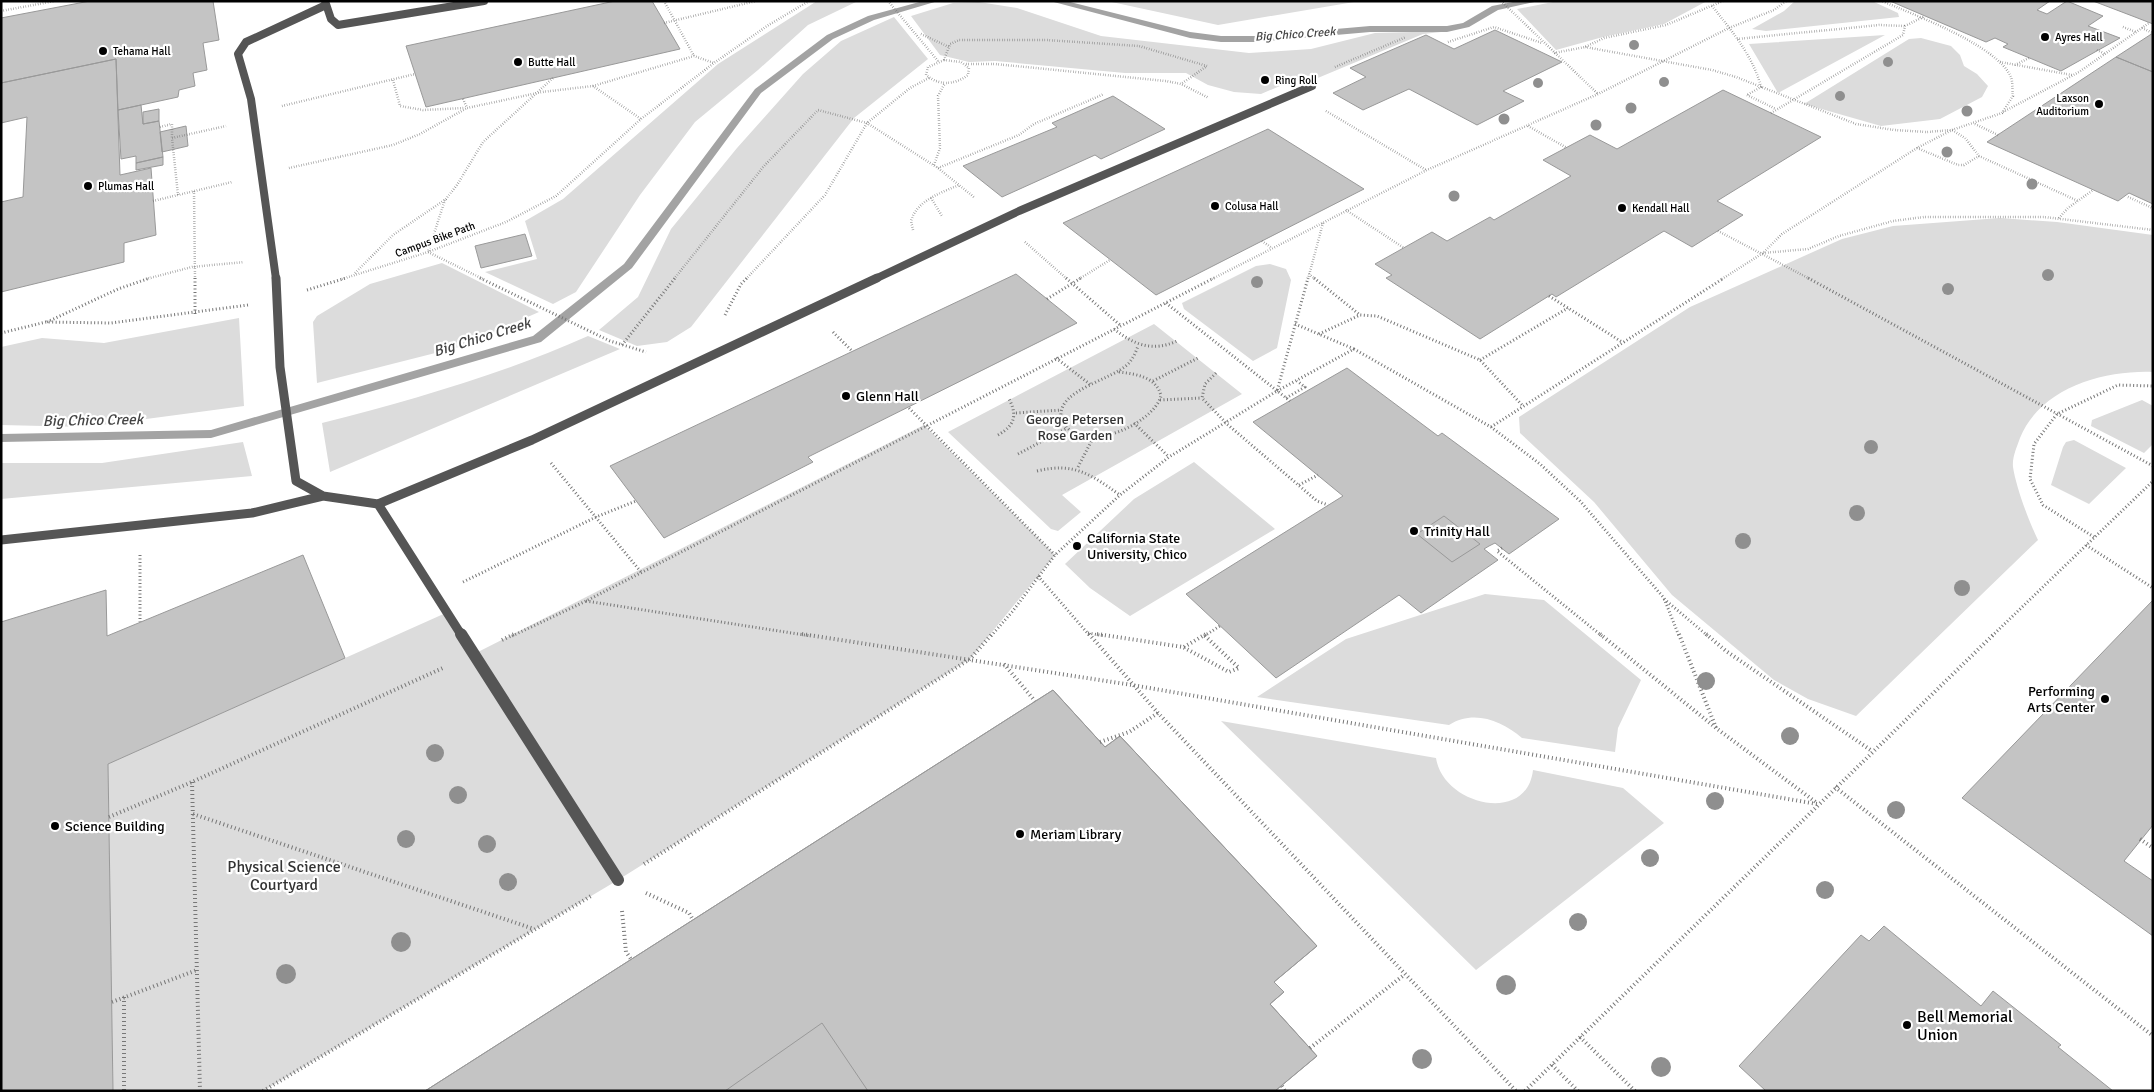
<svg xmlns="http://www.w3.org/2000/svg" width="2154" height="1092" viewBox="0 0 2154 1092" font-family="Signika,sans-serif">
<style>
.green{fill:#dcdcdc}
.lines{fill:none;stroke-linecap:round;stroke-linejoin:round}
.stream{fill:#a3a3a3;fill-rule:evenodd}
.building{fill:#c4c4c4;stroke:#999}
.path-far2{stroke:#777;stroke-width:2.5;stroke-dasharray:0.5 2;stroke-linecap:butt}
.path-far1{stroke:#777;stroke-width:3;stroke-dasharray:1 2.5;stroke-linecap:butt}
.path{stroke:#777;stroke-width:4;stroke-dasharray:1 3;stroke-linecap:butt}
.lane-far2{stroke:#555;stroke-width:8}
.lane-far1{stroke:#555;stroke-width:9}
.lane{stroke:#555;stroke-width:12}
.tree{fill:#8f8f8f}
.poi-dot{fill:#000;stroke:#fff;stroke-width:2}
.labels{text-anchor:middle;stroke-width:4.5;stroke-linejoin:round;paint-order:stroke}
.far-poi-label{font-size:11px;fill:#000;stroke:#fff;text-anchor:start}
.far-street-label{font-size:11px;fill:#000;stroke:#fff}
.far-water-label{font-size:12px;font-style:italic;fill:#444;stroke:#fff}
.poi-label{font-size:14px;fill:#000;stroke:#fff;text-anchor:start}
.park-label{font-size:14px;fill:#333;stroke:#fff}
.water-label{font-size:15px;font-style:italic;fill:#444;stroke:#fff}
.near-park-label{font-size:16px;fill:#333;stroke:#fff}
.near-poi-label{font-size:16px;fill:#000;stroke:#fff;text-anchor:start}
</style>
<rect width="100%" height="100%" fill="#fff"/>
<path class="green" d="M817 1H858L808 25 758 70 695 122 640 195 576 292 553 304 485 272 537 259 525 221 563 199 718 64Z
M1107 1H1360L1218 25Z
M1558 1H1707L1664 24 1603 37 1556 50 1517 9Z
M1795 1H1872L1898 13 1899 17 1766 31 1752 29 1784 11Z
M979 2 1017 8 1101 36 1249 53 1311 49 1375 33 1450 31 1423 34 1313 80 1306 75 1261 94 1234 92 1208 85 1186 73H1125L995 61 969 62 940 55 911 16 953 3Z
M894 17 928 59 854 118 691 327 667 342 637 346 599 330 638 297 671 229 737 148 803 74 841 41Z
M1885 35 1778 93 1749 44Z
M1921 38 1951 46 1960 55 1964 66 1977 74 1988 86 1982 97 1940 119 1881 126 1804 104 1909 39Z
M2000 218 2057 222 2153 235V372C2104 370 2040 388 2020 438 2017 447 2012 457 2013 467 2016 487 2029 522 2038 540L1856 716 1808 699 1774 680 1672 595 1594 502 1520 433 1519 417 1690 307 1842 239 1893 226Z
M442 263 539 312 459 347 317 383 313 322 317 316 370 284Z
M1270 264 1286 269 1291 280 1277 348 1253 361 1184 309 1182 303 1256 266Z
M239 318 244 406 86 427 1 425V347L42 338 104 343Z
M1154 324 1242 394 1062 495 1081 512 1058 531 1051 529 948 432Z
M588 336 620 349 330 472 322 423C412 400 503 374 588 336Z
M2142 400 2153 406V444L2144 453 2091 426 2092 420Z
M924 425 1055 555 970 659 618 880 263 1091H113L108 764 448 612 474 654Z
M2074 440 2126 468 2089 504 2051 485 2063 447 2066 442Z
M243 442 252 476 1 499V463H102Z
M1194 462 1275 529 1130 616 1090 588 1065 564 1134 499Z
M1485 594 1544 600 1641 680 1618 728 1615 752 1522 738C1502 721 1474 709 1449 725L1257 697 1346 639Z
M1221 721 1436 758C1443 805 1527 825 1533 770L1623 788 1664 823 1476 970Z"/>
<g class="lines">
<path class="stream" d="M923 1H938L874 20 833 39 761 93 632 268 541 342 211 438 1 442V434L211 430 533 336 624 264 755 89 827 35 868 16Z
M1050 1H1066L1190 32 1221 36H1256L1370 26H1447L1463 23 1492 6 1518 1H1539L1498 10 1469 27 1447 32H1370L1256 42H1221L1190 38Z"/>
</g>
<path class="building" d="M90 1H213L219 40 203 43 207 70 193 73 195 86 179 90 178 97 118 110 116 59 1 83V18Z
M615 1H652L680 49 426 107 406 46Z
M1890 1H2050L2037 10 2047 14 2067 1 2103 16 2088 26 2120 38 2061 71 2003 47 2008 44 1995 38 1986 42Z
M2093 1H2153V24L2135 17Z
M1495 30 1562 62 1503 91 1524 101 1477 125 1409 89 1363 110 1333 93 1366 77 1350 68 1426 35 1454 49Z
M2153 33V72L2116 57Z
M2116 57 2153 72V204L2129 193 2118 201 1987 142Z
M116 59 120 175 151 168 156 235 124 243V262L1 292V202L23 197 27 117 1 123V83Z
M1723 90 1821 137 1717 201 1743 215 1692 247 1664 231 1556 297 1552 294 1480 339 1386 278 1392 275 1375 264 1432 232 1447 241 1490 217 1494 220 1571 176 1543 160 1590 135 1617 149Z
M1113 96 1165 129 1101 159 1095 155 1002 197 963 166 1057 127 1052 123Z
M141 105 143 124 159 121 163 157 136 163V156L121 159 118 110Z
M159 109V121L143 124V112Z
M186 126 188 146 162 152 160 132Z
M1268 129 1364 189 1156 295 1063 223Z
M163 157V165L136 170V163Z
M525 234 532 256 481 268 475 246Z
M1016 274 1077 323 808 457 813 462 664 538 610 466Z
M1347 368 1438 436 1442 433 1559 519 1509 554 1495 543 1489 546 1484 549 1498 560 1421 613 1399 595 1276 678 1186 594 1343 496 1253 422Z
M1444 516 1480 544 1452 562 1417 534Z
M303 555 345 658 108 764 113 1091H1V622L106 590 107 636Z
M2153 600V825L2124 861 2153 881V936L1962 798Z
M1053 690 1105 747 1120 736 1317 946 1274 982 1284 992 1270 1004 1317 1056 1275 1091H868L822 1023 725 1091H425Z
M1053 690 1105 747 1120 736 1317 946 1274 982 1284 992 1270 1004 1317 1056 1275 1091H425Z
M1884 926 1981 1006 1993 991 2061 1045 2058 1047 2113 1091H1766L1739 1066 1861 935 1869 941Z"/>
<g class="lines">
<path class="path-far2" d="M664 1 694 56
M888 1 938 61
M1501 1 1598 94
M1712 6C1732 31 1753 56 1761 87L1747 95
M1 11 55 1
M664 23 756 1
M2123 27 2136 32
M2142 28 2153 33
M921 34 949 47
M1737 39 1879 25 1905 26
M1448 42 1494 27 1542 43
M1585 47 1712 70 1736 77 1856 124 1894 130 1927 132 1952 130 1965 138 1979 156 2078 201
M2097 50 2105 54
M1554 53 1585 47 1604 38 1666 25 1723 1
M944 60 950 44 959 40H1046L1139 46 1207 66 1181 84
M944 60 961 62 969 68 968 75C955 85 939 86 926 75L928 67Z
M2000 62 2072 75
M966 64H995L1166 81 1181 84 1209 98
M2015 65 2029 58
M1335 67 1406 37
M393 80 400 106 423 110 464 108
M593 86 694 56 714 63
M1747 95 1776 109
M463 99 467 108 542 92 593 86 641 119
M282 106 415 74
M1326 111 1426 170
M2003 112 2079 72 2149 23
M1771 113 1903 35 1905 26 1925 16
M1975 124 1998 135
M1528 126 1567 148
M160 127 172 124V138
M1917 148 1958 165H1964L1979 156
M934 165 940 148 938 96 945 83
M289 168 393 145 420 134 467 108
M938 168 1019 135 1034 124 1104 94
M194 191 195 279
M178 195 172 138 226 126
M2128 197 2153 208
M931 198 942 216
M445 200 428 252 483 279
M153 201 232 182
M1346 210 1404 248
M2059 218 2068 208 2093 190
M913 230 911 221C917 200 941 193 959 185
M1718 231 1810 279
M1262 241 1272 248
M1025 242 1067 279
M1763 253 1808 249 1839 236 1893 221 1924 217H2044L2153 230
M355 273 393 235 446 199 457 185 483 142 553 78
M1309 274 1315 279
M146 279 192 267 244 262
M342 279 428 252 506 222 556 196 641 119 714 63 767 26 809 1
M674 279 764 166 818 110 867 123 938 168 975 198
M746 279 825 195 867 123 910 88 929 78
M1079 279 1110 260
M1212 279 1427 170 1598 94 1729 28 1774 10 1786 1
M1308 279 1323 223
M1722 279 1763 253 1782 234 1917 148 1952 130 2002 113 2013 96C2012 90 2013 83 2011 77 1997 45 1914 15 1882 1"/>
<path class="path-far1" d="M195 278V314
M480 278 610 341 646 352
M1066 278 1120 325
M1314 278 1360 315
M1808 278 2153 466
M307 290 346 278
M1549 296 1622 342
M1047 299 1081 278
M1166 303 1290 401
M725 315 741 284 747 278
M47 322 118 289 150 278
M1295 324 1354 349
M1114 329C1134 345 1153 352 1177 341
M833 332 852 351
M1 333 46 322 111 323 248 305
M1319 334 1360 315 1377 316 1480 360 1523 406
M622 345 675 278
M1056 358 1091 385
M1480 360 1568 308
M1119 372C1136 374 1157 377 1161 396 1153 426 1073 460 1061 416 1059 389 1113 380 1129 363 1133 358 1136 352 1138 346
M1216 373 1205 384 1202 398 1227 424 1317 501 1328 505
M1153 381 1198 358
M1277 391 1354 349 1491 427 1540 464 1580 501 1664 598 1679 636
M1286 398 1305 387 1297 381
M1160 400 1202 398
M909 408 1055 555
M1016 413 1061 410
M1134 423 1169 457
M1491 427 1724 278
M998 435C1014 426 1018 416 1009 399
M1018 454 1067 428
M551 463 641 572
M1078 467 1093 438
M1037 471C1074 462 1090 474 1120 495
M1299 485 1318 475
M2094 537 2043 505 2030 479 2034 444 2057 414 2118 385 2153 386
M2086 545 2153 588
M1502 548 1497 551 1602 636
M140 555V622
M1038 576 1090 636
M463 582 596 517 636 501
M1664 599 1708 636
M586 601 811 636
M1088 633 1105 636
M512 636 586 601 1214 278
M991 636 1012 612 1055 555 1120 495 1169 457 1277 391 1308 278
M1204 636 1220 626
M1992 636 2153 481"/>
<path class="path" d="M802 634 1132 685 1817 804
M1089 634 1158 713 1516 1091
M1097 634 1183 647 1229 672 1239 668 1204 635
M1600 634 1716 728 1817 803
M1679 634 1716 728
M1706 634 1726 651 1872 751
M502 640 514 634
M1184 647 1206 634
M1004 664 1035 701
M1100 742 1129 732 1158 713
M192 782 200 1091
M1835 787 2153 1036
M193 814 534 929
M109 817 192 782 445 667
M2140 839 2153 848
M644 864 970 659 992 634
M646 893 689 913 693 920
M622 911 626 952 631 959
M124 997V1091
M112 1002 197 970
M1580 1037 1635 1091
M1310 1048 1404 975
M1552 1065 1578 1091
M1282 1086 1285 1091
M263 1091 591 896
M1525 1091 1994 634"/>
<path class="lane-far2" d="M325 1 331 19 338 25 484 1
M276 279 251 99 238 54 246 42 326 5
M875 279 1019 211 1312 86"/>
<path class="lane-far1" d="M276 278 280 367 296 481 323 496 378 504 532 440 877 278
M378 504 462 636
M1 540 252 513 323 496"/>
<path class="lane" d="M461 634 618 880"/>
</g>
<g class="tree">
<circle cx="1634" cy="45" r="5"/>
<circle cx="1888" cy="62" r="5"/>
<circle cx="1664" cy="82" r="5"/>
<circle cx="1538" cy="83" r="5"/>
<circle cx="1840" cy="96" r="5"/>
<circle cx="1631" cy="108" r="5.5"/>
<circle cx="1967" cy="111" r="5.5"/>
<circle cx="1504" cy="119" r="5.5"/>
<circle cx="1596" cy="125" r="5.5"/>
<circle cx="1947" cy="152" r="5.5"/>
<circle cx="2032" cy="184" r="5.5"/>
<circle cx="1454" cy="196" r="5.5"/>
<circle cx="2048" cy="275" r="6"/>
<circle cx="1257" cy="282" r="6"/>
<circle cx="1948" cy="289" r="6"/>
<circle cx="1871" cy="447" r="7"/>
<circle cx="1857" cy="513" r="8"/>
<circle cx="1743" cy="541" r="8"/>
<circle cx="1962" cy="588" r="8"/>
<circle cx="1706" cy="681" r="9"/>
<circle cx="1790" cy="736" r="9"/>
<circle cx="435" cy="753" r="9"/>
<circle cx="458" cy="795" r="9"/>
<circle cx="1715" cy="801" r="9"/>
<circle cx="1896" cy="810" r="9"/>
<circle cx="406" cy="839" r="9"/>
<circle cx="487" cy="844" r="9"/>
<circle cx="1650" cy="858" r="9"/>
<circle cx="508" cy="882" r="9"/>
<circle cx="1825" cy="890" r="9"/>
<circle cx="1578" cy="922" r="9"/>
<circle cx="401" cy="942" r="10"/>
<circle cx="286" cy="974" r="10"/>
<circle cx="1506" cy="985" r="10"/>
<circle cx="1422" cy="1059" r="10"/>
<circle cx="1661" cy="1067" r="10"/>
</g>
<g class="poi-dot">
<circle cx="2045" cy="37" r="5"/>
<circle cx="103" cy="51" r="5"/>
<circle cx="518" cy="62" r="5"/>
<circle cx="1265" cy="80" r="5"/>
<circle cx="2099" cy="104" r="5"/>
<circle cx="88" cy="186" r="5"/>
<circle cx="1215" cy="206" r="5"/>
<circle cx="1622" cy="208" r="5"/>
<circle cx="846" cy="396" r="5"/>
<circle cx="1414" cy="531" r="5"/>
<circle cx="1077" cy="546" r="5"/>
<circle cx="2105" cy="699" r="5"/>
<circle cx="55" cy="826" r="5"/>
<circle cx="1020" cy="834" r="5"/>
<circle cx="1907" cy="1025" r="5"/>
</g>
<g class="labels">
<g class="far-poi-label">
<text x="2055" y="41">Ayres Hall</text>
<text x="113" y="55">Tehama Hall</text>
<text x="528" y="66">Butte Hall</text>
<text x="1275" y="84">Ring Roll</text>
<text x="2089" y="102" text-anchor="end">Laxson<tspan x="2089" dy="13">Auditorium</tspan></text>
<text x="98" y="190">Plumas Hall</text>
<text x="1225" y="210">Colusa Hall</text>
<text x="1632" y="212">Kendall Hall</text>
</g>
<g class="far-street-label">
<text transform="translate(435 239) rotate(-20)" y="4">Campus Bike Path</text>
</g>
<g class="far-water-label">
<text transform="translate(1295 34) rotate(-4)" y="4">Big Chico Creek</text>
</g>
<g class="poi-label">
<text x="856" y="401">Glenn Hall</text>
<text x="1424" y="536">Trinity Hall</text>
<text x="1087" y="543">California State<tspan x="1087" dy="16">University, Chico</tspan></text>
<text x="2095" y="696" text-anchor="end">Performing<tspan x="2095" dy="16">Arts Center</tspan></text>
<text x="65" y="831">Science Building</text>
<text x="1030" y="839">Meriam Library</text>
</g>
<g class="park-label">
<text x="1075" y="424">George Petersen<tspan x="1075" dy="16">Rose Garden</tspan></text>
</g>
<g class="water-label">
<text transform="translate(482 337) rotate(-17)" y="5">Big Chico Creek</text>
<text transform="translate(93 420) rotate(-1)" y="5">Big Chico Creek</text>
</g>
<g class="near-park-label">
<text x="284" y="872">Physical Science<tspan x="284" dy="18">Courtyard</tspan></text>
</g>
<g class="near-poi-label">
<text x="1917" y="1022">Bell Memorial<tspan x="1917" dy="18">Union</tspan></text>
</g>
</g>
<rect width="2154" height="1092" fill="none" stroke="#000000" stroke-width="5"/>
</svg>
